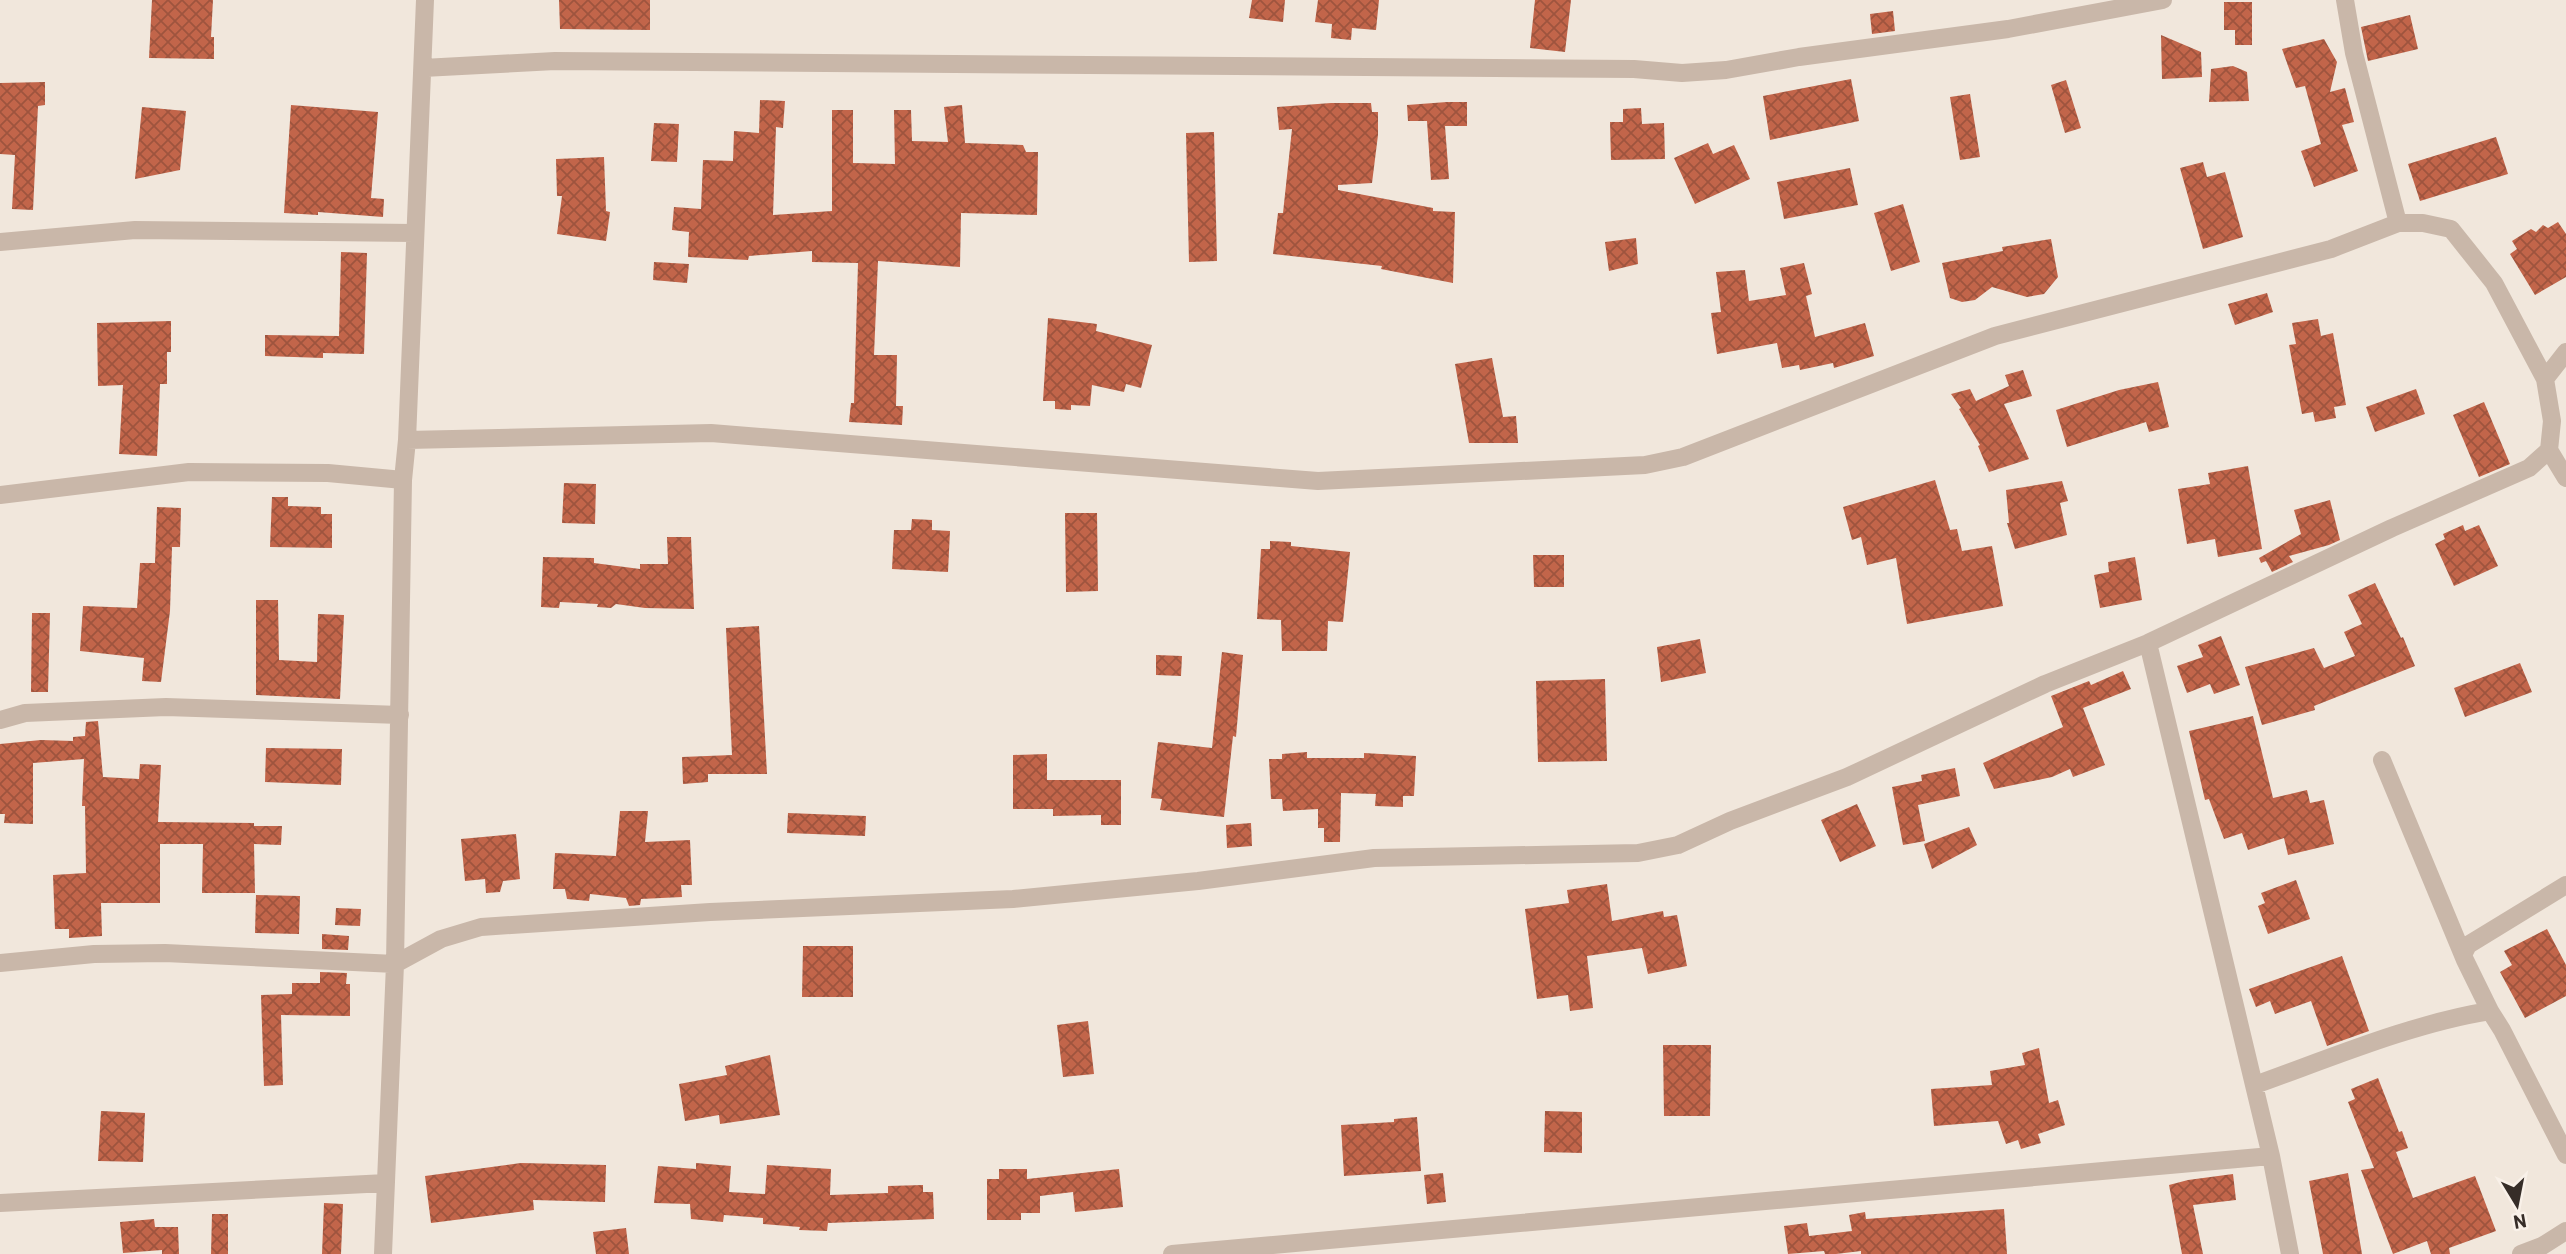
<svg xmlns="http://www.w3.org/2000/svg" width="2566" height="1254" viewBox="0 0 2566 1254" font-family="Barlow,sans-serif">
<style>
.building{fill:url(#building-cross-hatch)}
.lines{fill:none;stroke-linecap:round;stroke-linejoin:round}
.minor{stroke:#c9b7a9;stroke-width:18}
</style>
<defs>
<pattern id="building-cross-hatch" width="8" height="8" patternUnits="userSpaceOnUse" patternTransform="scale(1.75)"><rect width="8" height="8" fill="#c2654a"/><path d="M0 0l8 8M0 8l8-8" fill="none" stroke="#9e543e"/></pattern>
</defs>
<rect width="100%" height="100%" fill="#f1e7dc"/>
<path class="building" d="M152 0H213L211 37H214V59L149 58Z
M559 0H650V30L560 29Z
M1252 0H1285L1283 22 1249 18Z
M1318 0H1379L1376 30 1352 28 1351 40 1331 38 1332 24 1315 22Z
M1535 0H1571L1565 52 1530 48Z
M2224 2H2252V45H2235V30H2224Z
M1893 11 1895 31 1872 34 1870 14Z
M2410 15 2418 49 2368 61 2361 27Z
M2161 35 2201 52 2202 77 2162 79Z
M2324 39 2337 62 2330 92 2345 88 2354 122 2342 125 2358 171 2314 187 2301 151 2321 144 2305 86 2296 88 2282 49Z
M2233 66 2247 72 2249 101 2209 102 2211 69Z
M1851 79 1859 121 1770 140 1763 96Z
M2066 80 2081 128 2065 133 2051 85Z
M45 82V105L38 106 33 210 12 209 15 155 0 154V83Z
M1970 94 1980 157 1960 160 1950 97Z
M760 100 785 101 783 128 776 127 773 215 832 211V110H853V163L895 164 894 110H911L912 141 948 142 944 107 962 105 965 143 1023 145 1026 152H1038L1037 215 961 213 960 267 878 261 874 355H897L896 406H903L902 425 849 422 851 403H854L858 263 812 262V251L749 256 748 260 688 257 689 232 672 230 674 207 701 209 703 160 733 161 734 131 759 133Z
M1447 102H1467V126H1445L1449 179 1431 180 1427 121H1408L1407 105Z
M1331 103H1371L1372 112H1378V135L1372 183 1338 185V190L1433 208V211L1455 212 1453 283 1381 269 1382 266 1273 254 1278 213H1283L1292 129 1279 130 1277 107Z
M291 105 378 112 371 198 384 199 383 217 318 212V215L284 213Z
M142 107 186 111 180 170 135 179Z
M1641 108 1642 124 1664 123 1665 159 1611 160 1610 122H1623V109Z
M654 123 679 124 677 162 651 161Z
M1214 132 1217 261 1189 262 1186 133Z
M2496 137 2508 174 2420 201 2408 164Z
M1708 143 1713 154 1734 145 1750 179 1695 204 1674 158Z
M604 157 606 211 610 212 606 241 557 234 562 196H557L556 159Z
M2203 162 2207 177 2225 172 2243 237 2203 249 2180 168Z
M1850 168 1858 205 1784 219 1777 182Z
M1903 204 1920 262 1891 271 1874 213Z
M2558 222 2566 234V277L2535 295 2510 254 2517 249 2512 241 2531 229 2536 232 2543 225 2548 228Z
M1636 238 1638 264 1609 271 1605 242Z
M2051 239 2058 277 2044 294 2027 297 1992 287 1975 300 1962 302 1950 298 1942 263 2003 251 2002 247Z
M341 252 367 253 364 354 323 353V358L265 356V335L339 336Z
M654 262 689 264 687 283 653 280Z
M1804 263 1812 294 1806 296 1815 337 1865 323 1874 356 1834 368 1833 363 1800 370 1799 365 1782 368 1777 343 1717 354 1711 313 1721 312 1716 272 1745 270 1749 301 1786 295 1780 268Z
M2267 293 2273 312 2235 325 2228 304Z
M1048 318 1097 324 1096 331 1152 345 1141 388 1126 384 1124 392 1092 385 1090 406 1071 405V410L1055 409V401H1043Z
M2318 319 2321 336 2333 333 2346 405 2334 407 2336 418 2315 422 2313 412 2302 414 2289 345 2296 344 2292 323Z
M171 321V352H167V384H160L157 456 119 454 123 385 98 386 97 323Z
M1492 358 1503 417 1516 416 1518 443H1469L1455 364Z
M2023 370 2032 396 2004 404 2029 459 1989 472 1978 446 1980 445 1959 409 1961 408 1951 394 1970 389 1976 401 2009 386 2005 375Z
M2158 382 2169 427 2149 432 2146 422 2067 447 2056 410 2119 390Z
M2416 389 2425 414 2375 432 2366 407Z
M2484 402 2510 464 2479 477 2453 415Z
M2248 466 2262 549 2218 557 2215 539 2187 544 2178 489 2210 484 2208 473Z
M1935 480 1950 530 1957 529 1962 551 1992 546 2003 606 1907 624 1896 558 1867 565 1861 537 1852 540 1843 507Z
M2062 481 2068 501 2060 503 2067 535 2015 549 2007 523H2009L2006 490Z
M564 483 596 484 595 524 562 523Z
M272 497H288V506L321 507V514H332V548L270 547Z
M2330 500 2340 540 2329 545 2289 556 2293 562 2272 572 2266 561 2261 563 2259 558 2301 534 2294 510Z
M157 507 181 508 180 547H172L170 611 161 682 142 681 144 658 80 651 83 606 137 608 140 563H155Z
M1065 513H1097L1098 591 1066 592Z
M912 519 932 520V530L950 531 948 572 892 569 894 530H911Z
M2463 525 2465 531 2479 525 2498 566 2454 586 2435 544 2445 539 2443 534Z
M667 537H691L694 609 645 608 616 604 611 608 597 607 598 604 560 602 559 608 541 607 543 557 594 558V563L640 569V564H668Z
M1270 541 1291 542V546L1350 552 1343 622 1328 621 1327 651H1282L1281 620 1257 619 1261 549H1270Z
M1533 555H1564V587H1534Z
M2135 557 2142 600 2100 608 2094 575 2109 572 2108 562Z
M2375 583 2401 638 2403 637 2415 666 2314 706 2315 710 2262 725 2245 667 2314 648 2324 668 2355 656 2344 632 2362 624 2348 595Z
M256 600H278L279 660 317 662 318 614 344 615 340 699 256 695Z
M32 613H50L48 692H31Z
M759 626 767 774H708V782L683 784 682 757 732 755 726 628Z
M2221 636 2240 685 2214 694 2210 684 2187 693 2177 666 2203 657 2198 645Z
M1700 639 1706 673 1661 682 1657 647Z
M1222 652 1243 655 1236 737 1233 736 1224 817 1160 810 1162 799 1151 798 1158 742 1212 748Z
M1156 655 1182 656 1181 676 1156 675Z
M2520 663 2532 692 2465 717 2454 688Z
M2123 671 2131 689 2083 708 2105 765 2073 777 2070 769 2052 777 1994 789 1983 763 2063 727 2051 696 2089 681 2091 685Z
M1605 679 1607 761 1538 762 1536 681Z
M2253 716 2273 798 2307 790 2310 803 2324 800 2334 844 2288 855 2284 838 2248 850 2242 833 2224 839 2209 799 2205 800 2189 731Z
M98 721 103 777 139 779 140 764 161 765 158 822 254 823V826H282L281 845 254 844 255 893H202L203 844H160V903H101L102 936 69 938V929H55L53 875 86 873 85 806H82L84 759 33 763V824L4 823 5 814H0V744L41 740 73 741V737L85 736 86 722Z
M266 748 342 749 341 785 265 782Z
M1307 752V758H1364V753L1416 756 1414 796H1403V807L1375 806 1376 794 1341 793 1340 842H1324V828H1318V809L1283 811 1282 799H1271L1269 759H1282V754Z
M1047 754V780H1121V825H1101V815L1053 816V809H1013V755Z
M1955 768 1960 796 1918 805 1925 841 1903 845 1892 787 1922 781 1921 775Z
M1857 804 1876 846 1840 862 1821 820Z
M620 811H648L645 842 690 840 692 885H681L682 897 641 899 640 905 629 906 626 898 590 894 589 901 567 899 565 889H553L555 853 616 856Z
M788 813 866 816 865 836 787 833Z
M1251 823 1252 846 1227 848 1226 825Z
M1969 827 1977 845 1932 869 1924 844Z
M516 834 520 879 503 881 500 892 486 893 485 879 465 881 461 839Z
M2296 880 2310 919 2268 934 2258 906 2265 903 2261 893Z
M1607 884 1612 921 1663 911 1664 917 1677 915 1687 966 1648 974 1642 948 1587 956 1593 1008 1570 1011 1568 995 1537 999 1525 909 1569 903 1567 890Z
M256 895 300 896 299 934 255 933Z
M336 908 361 909 360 926 335 925Z
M2547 929 2566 965V996L2525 1018 2500 972 2512 965 2504 951Z
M322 934 349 936 348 950 322 949Z
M803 946H853V997H802Z
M2342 956 2369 1031 2327 1046 2311 1001 2275 1014 2270 1001 2256 1007 2249 989Z
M320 972 347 973 346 984H350V1016L281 1015 283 1085 264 1086 261 995 292 994V983H320Z
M1088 1021 1094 1074 1063 1077 1057 1025Z
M1663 1045H1711L1710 1116H1664Z
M2039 1048 2049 1103 2058 1100 2065 1125 2038 1134 2041 1143 2021 1149 2018 1140 2006 1144 1998 1121 1934 1126 1931 1089 1992 1085 1990 1071 2025 1065 2022 1053Z
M770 1055 780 1115 720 1124 719 1115 685 1121 679 1084 727 1075 725 1066Z
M2378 1078 2399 1132 2402 1131 2408 1148 2396 1152 2413 1198 2475 1176 2496 1231 2449 1248 2450 1254H2431L2427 1241 2393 1254 2361 1170 2374 1168 2348 1102 2355 1099 2351 1089Z
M101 1111 145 1113 143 1162 98 1161Z
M1545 1111 1582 1112V1153L1544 1152Z
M1417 1117 1421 1171 1344 1176 1341 1125 1394 1122V1119Z
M521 1163 606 1165 605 1202 533 1200 534 1210 431 1223 425 1176Z
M696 1163 731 1166 729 1192 765 1194 767 1165 831 1169 830 1195 888 1193V1186L923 1185V1192H933L934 1219 828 1223 827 1231 799 1230 800 1227 763 1224V1218L724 1215 723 1222 691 1219 690 1204 654 1203 658 1166 696 1169Z
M999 1169H1027V1179L1119 1169 1123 1207 1075 1212 1073 1192 1040 1196V1213H1021V1220H987V1179H999Z
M1443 1173 1446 1202 1427 1204 1424 1175Z
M2348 1173 2362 1254H2323L2309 1181Z
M2233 1174 2236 1200 2193 1205 2203 1254H2182L2169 1185 2188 1180Z
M324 1203 343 1204 341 1254H322Z
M2004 1209 2007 1254H1861V1251L1836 1254H1825L1824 1251 1788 1254 1784 1226 1807 1223 1809 1236 1852 1231 1849 1215 1865 1212 1866 1219Z
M212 1214H228V1254H211Z
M154 1219 155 1227H178L179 1254H162V1250L123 1253 120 1222Z
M626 1228 629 1254H596L593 1232Z"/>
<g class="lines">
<path class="minor" d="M2345 0 2354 53 2398 223
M423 68 555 61 1634 69 1682 73 1726 70 1799 57 2008 29 2163 0
M0 242 135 230 414 233
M407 440 711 433 1318 481 1645 465 1683 457 1995 336 2331 249 2398 223H2423L2451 229 2494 283 2545 379
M2549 450 2566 478
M0 495 189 472 328 473 403 480
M2148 643 2271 1156 2290 1254
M0 720 25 713 166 707 400 715
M2382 760 2465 960 2490 1011
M2464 953 2468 945 2566 885
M0 963 94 954 165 953 395 964 441 939 481 927 710 912 1013 899 1198 881 1374 858 1638 853 1678 845 1730 821 1847 777 2045 684 2148 643 2392 528 2529 468 2549 450 2552 421 2545 379 2566 352
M2255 1085C2328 1059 2413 1023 2490 1011L2502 1030 2566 1155
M0 1203 386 1183
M383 1254 395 964 403 480 407 440 425 0
M1172 1254 2271 1156
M2521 1254 2542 1246 2566 1231"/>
</g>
<g transform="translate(2517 1205) rotate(170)" stroke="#f9f1e9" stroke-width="5" paint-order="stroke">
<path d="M0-5L12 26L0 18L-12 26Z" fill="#362d28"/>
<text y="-10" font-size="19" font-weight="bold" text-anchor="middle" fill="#362d28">N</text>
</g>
</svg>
